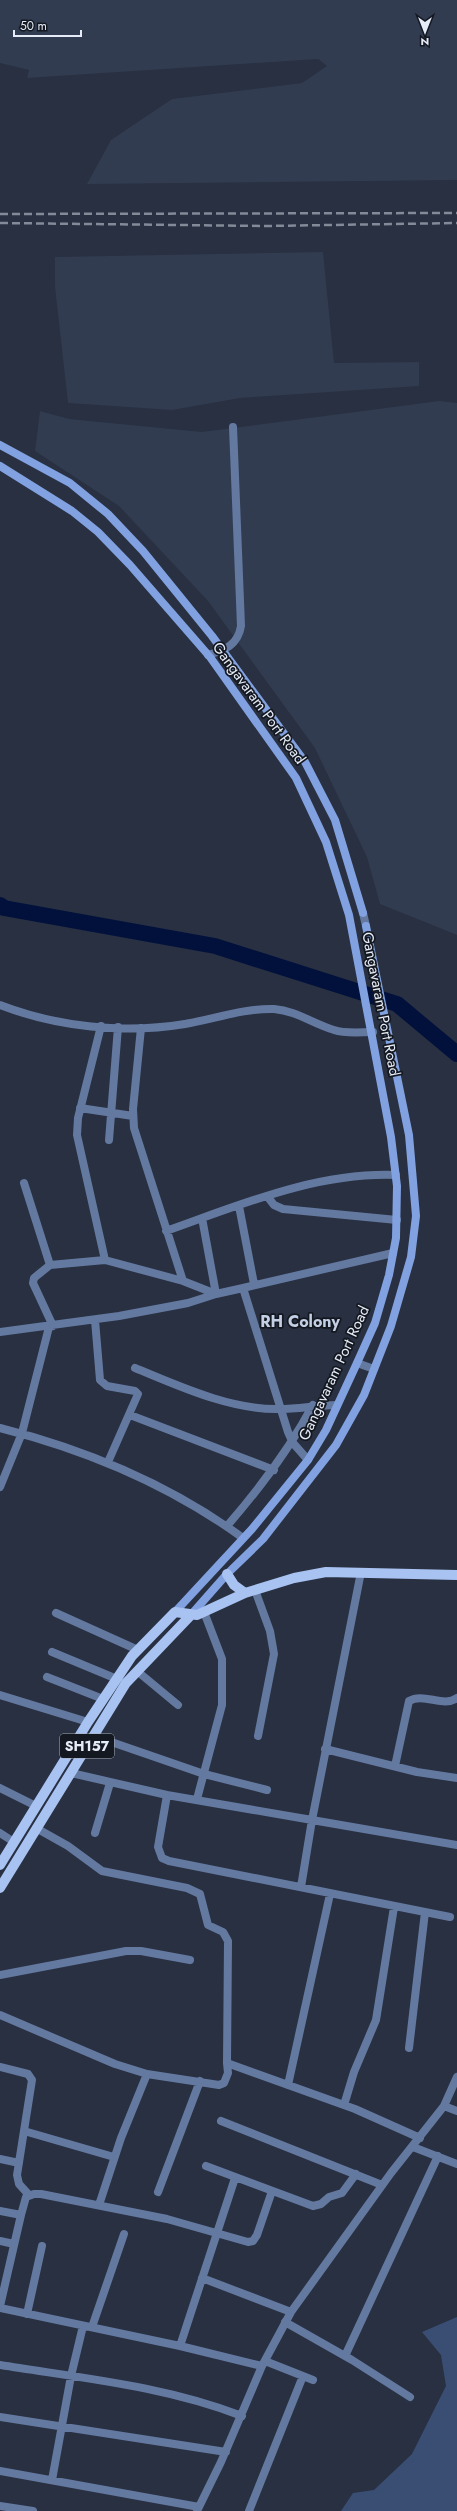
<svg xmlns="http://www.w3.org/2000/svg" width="457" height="2511" viewBox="0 0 457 2511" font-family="Jost,sans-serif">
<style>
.built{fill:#313c51}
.green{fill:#3a4e74}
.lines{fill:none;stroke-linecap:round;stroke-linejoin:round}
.river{stroke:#02113c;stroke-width:16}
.street{stroke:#6479a0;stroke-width:8}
.secondary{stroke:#81a1e0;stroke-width:8}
.primary{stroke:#a8c2f2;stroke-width:10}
.rail{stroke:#838a98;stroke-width:2.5;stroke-dasharray:8 4;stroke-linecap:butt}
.labels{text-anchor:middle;stroke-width:3.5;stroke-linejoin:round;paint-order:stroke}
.shield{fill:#141820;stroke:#a7acb6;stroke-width:1}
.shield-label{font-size:14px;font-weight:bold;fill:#e6ecf7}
.street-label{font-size:15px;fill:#e6ecf7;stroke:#141820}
.neighbourhood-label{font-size:16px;font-weight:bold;fill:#c3cfe4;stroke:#141820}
</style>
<rect width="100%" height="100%" fill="#283041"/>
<path class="built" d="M0 0H457V180L87 184 111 140 172 99 302 83 327 66 318 59 27 78 29 70 0 63Z
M323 252 334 363 419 362V386L240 398 172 410 68 403 55 287V257Z
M439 401 457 403V935L380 904 367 857 315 748 208 601 119 506 35 451 40 411 69 419 202 432Z"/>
<path class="green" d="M457 2317V2511H341L353 2493 374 2490 412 2454 446 2386 441 2355 422 2332Z"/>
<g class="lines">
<path class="river" d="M0 905 4 908 215 946 344 987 397 1004 457 1054"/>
<path class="street" d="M208 655C225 650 238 645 241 626L233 427
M363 913 366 926
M0 1005C57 1027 124 1034 185 1024 214 1019 245 1008 274 1009 297 1011 313 1024 334 1030 346 1034 361 1032 373 1032
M101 1026 78 1118 77 1135 105 1260 183 1281 216 1294 243 1288 288 1432 293 1443 308 1460
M141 1028 133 1109 134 1128 183 1281
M80 1108 133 1116
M109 1140 118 1027
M24 1183 50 1265 34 1278 33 1283 53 1326
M267 1196 274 1205 283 1209 397 1220
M239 1206 254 1284
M166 1231C240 1205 316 1172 396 1175
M50 1265 105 1260
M243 1288 393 1253
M95 1320 100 1380 107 1386 135 1391 138 1394 108 1462
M0 1332 119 1316 188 1303 216 1294 202 1218
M357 1363 374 1369
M135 1368C179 1386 230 1410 279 1409 299 1409 318 1405 337 1405
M130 1415 274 1470
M0 1428C87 1450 170 1485 243 1538
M0 1487 22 1433 49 1327
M227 1526C260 1488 289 1450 313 1405
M255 1590 270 1631 274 1654 258 1736
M56 1613 138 1650
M52 1652 117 1679
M137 1671 178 1705
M47 1677 103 1699
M0 1695 88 1722
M94 1736 204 1774 267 1790
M325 1749 417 1772 457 1778
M395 1766 409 1701C424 1692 443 1708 457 1698
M71 1773 167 1795 312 1820 361 1572
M0 1788 36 1806
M167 1795 158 1847 162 1858 169 1861 450 1917
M197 1799 222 1705V1659L204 1612
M36 1828 68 1846 102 1871 187 1888 200 1894 208 1925 223 1932 228 1941 227 2063 355 2109 420 2138
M0 1833 14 1842
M95 1833 110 1783
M301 1887 312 1820 457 1845
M0 1975 126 1951H141L190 1960
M0 2015 115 2064 147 2074 219 2085 224 2083 228 2073 227 2063
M409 2048 425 1912
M0 2067 28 2074 32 2080 17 2175 19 2184 29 2195
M288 2085 330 1894
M344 2105 354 2072 376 2020 394 1907
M444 2106 457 2111
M221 2121 382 2185
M24 2131 114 2157
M413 2147 457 2164
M0 2159 19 2163
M206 2166 313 2206 321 2204 329 2197 342 2193 356 2174
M235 2178 180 2346 262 2366
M158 2192 200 2081
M99 2205 121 2138 147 2074
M0 2211 21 2215 26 2197 34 2194H41L167 2219 248 2242 253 2241 257 2235 272 2191
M0 2241 14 2244
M202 2278 291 2312
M0 2306 21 2215
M0 2308 180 2346
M27 2314 42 2246
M285 2322 352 2360 410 2397
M92 2327 124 2234
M345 2356 438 2156
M265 2361 313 2380
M0 2365C81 2378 165 2386 242 2416
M0 2417 226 2452
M0 2471 199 2507
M52 2480 71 2376 83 2326
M0 2506 33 2511
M197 2511 221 2462 262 2366 291 2312 391 2173 444 2106 457 2077
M249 2511 303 2376"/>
<path class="secondary" d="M0 445 70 483 108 514 143 551 212 636 305 762 335 820 363 913
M0 466 72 511 98 532 130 565 210 657 296 778 326 842 349 915 391 1137 397 1186 396 1238 389 1275 375 1323 357 1363 326 1430 308 1460 252 1529 175 1612
M190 1616 227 1574 263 1539 336 1445 364 1395 391 1326 411 1257 416 1216 409 1135 366 926"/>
<path class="primary" d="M227 1574 234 1585 245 1593
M0 1865 88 1722 132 1656 175 1612 197 1615 245 1593 294 1578 326 1572 457 1575
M0 1888 126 1683 190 1616"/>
<path class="rail" d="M0 214 457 213
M0 223 266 226 457 223"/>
</g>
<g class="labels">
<rect class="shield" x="60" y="1734" width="54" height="24" rx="3"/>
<g class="shield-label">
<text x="87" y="1751">SH157</text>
</g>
<g class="street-label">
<text transform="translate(259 703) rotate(54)" y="5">Gangavaram Port Road</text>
<text transform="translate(381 1004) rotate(79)" y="5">Gangavaram Port Road</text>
<text transform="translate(334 1373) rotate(-65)" y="5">Gangavaram Port Road</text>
</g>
<g class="neighbourhood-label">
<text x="300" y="1327">RH Colony</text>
</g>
</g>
<g transform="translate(425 32) rotate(180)" stroke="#141820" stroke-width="3" paint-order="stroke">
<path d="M0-3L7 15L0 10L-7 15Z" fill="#e6ecf7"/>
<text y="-6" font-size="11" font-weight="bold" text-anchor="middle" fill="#e6ecf7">N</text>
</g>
<path d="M14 30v6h67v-6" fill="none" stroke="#e6ecf7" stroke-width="2"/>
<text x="20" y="30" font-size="12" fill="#e6ecf7" stroke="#141820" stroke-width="3" paint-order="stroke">50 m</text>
</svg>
